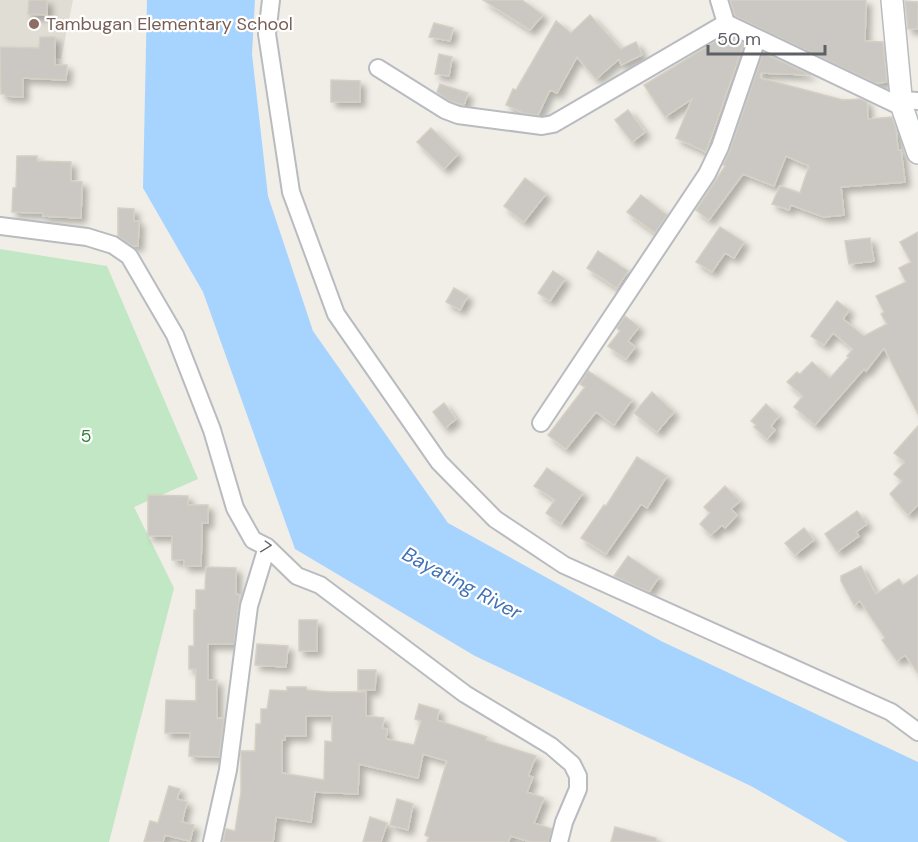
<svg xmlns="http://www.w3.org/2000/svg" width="918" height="842" viewBox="0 0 918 842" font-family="'DM Sans',sans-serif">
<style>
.education{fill:#e0ddd4}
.green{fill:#c2e7c4}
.water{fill:#a7d4ff}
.building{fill:#cbc8c3;stroke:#d5d0c4;stroke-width:1.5;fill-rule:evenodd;filter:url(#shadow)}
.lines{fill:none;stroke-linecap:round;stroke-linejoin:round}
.minor-casing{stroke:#b8bbc0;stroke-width:20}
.tertiary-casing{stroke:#b8bbc0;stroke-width:24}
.minor{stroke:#fff;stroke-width:16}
.tertiary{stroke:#fff;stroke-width:21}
.education-dot{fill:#8d6e63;stroke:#fff;stroke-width:2}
.labels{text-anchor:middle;stroke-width:4.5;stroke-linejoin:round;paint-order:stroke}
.education-label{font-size:18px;fill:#785e54;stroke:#fff;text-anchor:start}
.park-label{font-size:18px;fill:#32813a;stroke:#fff}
.street-label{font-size:18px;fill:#5d6166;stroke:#fff}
.water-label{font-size:20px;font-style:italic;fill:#4173b4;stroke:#fff}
</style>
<defs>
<filter id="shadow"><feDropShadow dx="5" dy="5" stdDeviation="3" flood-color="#0004"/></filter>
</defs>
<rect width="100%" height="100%" fill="#f0eee6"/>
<path class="education" d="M0 0H73L61 59 0 47Z"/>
<path class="green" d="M0 249 107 266 198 479 134 507 174 588 109 842H0Z"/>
<path class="water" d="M147 0H255L252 54 268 196 313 331 448 523 661 641 918 762V842H848L751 786 475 656 295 549 203 292 143 188Z"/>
<path class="building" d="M29 0H47V15L28 14Z
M483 0H522L543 15 530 30Z
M730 0H866L865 41 883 42 887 82 875 83 735 16Z
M905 1 918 2V29H908Z
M590 15 621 49 636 42 642 55 621 65 619 59 596 79 577 57 557 93 550 90 538 115 523 113 506 105 513 89 516 90 556 21 571 33Z
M434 23 453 28 450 41 429 37Z
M726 35 744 43 706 152 676 138 692 99 665 117 644 85 724 36 726 40Z
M40 37H55V65H67L66 80 23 78V97L5 96V94H1L0 47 39 48Z
M763 53 811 75 761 73 760 78 843 100 860 99 867 102 868 119 892 117 896 129 898 150H901L905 182 841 187 844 215 824 217 791 205 789 210 772 204 780 186 800 193 809 166 786 156 774 186 743 174 709 220 696 210 725 166 723 165 730 150Z
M439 54 452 57 449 76 435 74Z
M331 80 360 81V102H331Z
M440 84 468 93 464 105 450 101 437 92Z
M628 110 645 132 632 142 615 120Z
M431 128 458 154 444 169 417 142Z
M17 156H37V161L71 162V181L82 182 81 218 43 216V213L12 212 13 188H16Z
M525 178 546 194 524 222 504 206Z
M641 195 667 215 655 233 627 212Z
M118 208 134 209V221H139L138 246H133L118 236Z
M720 227 744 242 734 258 725 253 712 272 696 262Z
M918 232V414L884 348 866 371 864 369 815 425 794 407 803 396 787 382 797 372 800 374 812 362 830 378 849 357 847 356 853 349 833 333 824 345 811 336 837 301 849 310 843 319 864 336 887 324 881 314 884 312 876 296 906 282 899 268 911 262 900 242Z
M870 238 874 261 849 264 845 241Z
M598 251 628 271 617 288 587 268Z
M553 271 565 279 550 301 538 293Z
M454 288 468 296 460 310 446 302Z
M625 316 639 327 628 341 635 347 626 359 608 346 620 331 617 328Z
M588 371 632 400 614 425 596 412 566 449 548 435 585 387 580 384Z
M652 392 674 412 657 432 634 413Z
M444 403 456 419 445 428 433 412Z
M766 404 779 416 771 426 775 430 767 439 754 427 756 425 751 421Z
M918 426V505L908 515 890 494 902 481 894 474 905 462 894 453Z
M637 457 667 476 647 508 641 504 606 554 581 538 604 505 606 506Z
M547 468 583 493 561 524 546 513 555 500 534 486Z
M725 486 740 501 731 509 737 515 725 528 722 525 711 535 700 524 710 513 704 507Z
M148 495 188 496V505H208V523H202L201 566H184V560H172V536H148Z
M857 511 867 524 856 532 859 536 837 552 825 534Z
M804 528 814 540 795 555 785 543Z
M628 556 659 577 649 592 614 576Z
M861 566 876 594 899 579 903 585 918 575V673L905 655 897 661 882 640 885 638 860 601 854 605 841 581V576Z
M206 567 236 568V594L240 595 234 644H208V680H217V718L224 719 219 757 189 756 190 733H165L166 700 196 701V669H189V646H194V610H196V590H205Z
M299 620H317V651H299Z
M257 644 288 646 286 667 255 665Z
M358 670H376L375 690H358Z
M287 687H306L307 690 328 692H366V716L384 718 382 728 387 729 386 739 414 745 421 721 415 719 419 704 439 710 437 720 487 737 486 740 536 756 528 776 533 777 527 792 544 798 534 823 552 829 549 842H531L511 836 508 842H427L429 837 425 835 447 761 423 754 418 778 359 764 358 794 315 792 311 822 276 817 273 842H223L226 829 235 831 241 792V751H255L256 724H261V709H267L270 690 287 691ZM306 716H332V742L325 741 324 780 282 773V740H285V736H306Z
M169 786 180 789 177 799 187 802 182 822 194 825 190 841 165 835 163 842H144L150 821 158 823Z
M397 799 413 804 408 830 390 825Z
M370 817 387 823 381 842H363Z
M615 827 656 838V842H611Z"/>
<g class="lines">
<defs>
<path id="minor" d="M271 0 267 34 291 192 336 314 439 462 495 519 564 565 891 712 918 732
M719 0 726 23 902 107
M378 68 445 110 458 115 542 126 553 124 572 113 726 23
M901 100 918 101
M0 226 87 237 113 245 129 256 175 335 212 430 235 508 253 540 267 547 297 576 320 585 465 694 551 746 572 764 578 776V789L564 822 559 842
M541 423 707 174 720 147 757 39
M212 842 228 770 249 606 267 547"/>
<path id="tertiary" d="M892 0 902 107 918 153"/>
</defs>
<use href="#minor" class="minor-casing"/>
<use href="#tertiary" class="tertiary-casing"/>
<use href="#minor" class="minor"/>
<use href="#tertiary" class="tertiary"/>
</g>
<circle class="education-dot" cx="34" cy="24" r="6"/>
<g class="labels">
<g class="education-label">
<text x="46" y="30">Tambugan Elementary School</text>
</g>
<g class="park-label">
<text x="86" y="442">5</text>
</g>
<g class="street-label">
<text transform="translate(265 548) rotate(35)" y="6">7</text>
</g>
<g class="water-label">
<text transform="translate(462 583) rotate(28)" y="7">Bayating River</text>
</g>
</g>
<path d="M708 45v9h117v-9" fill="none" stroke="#5d6166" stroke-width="3"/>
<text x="717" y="45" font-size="18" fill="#5d6166" stroke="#ffffff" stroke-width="4.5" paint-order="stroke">50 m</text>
</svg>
